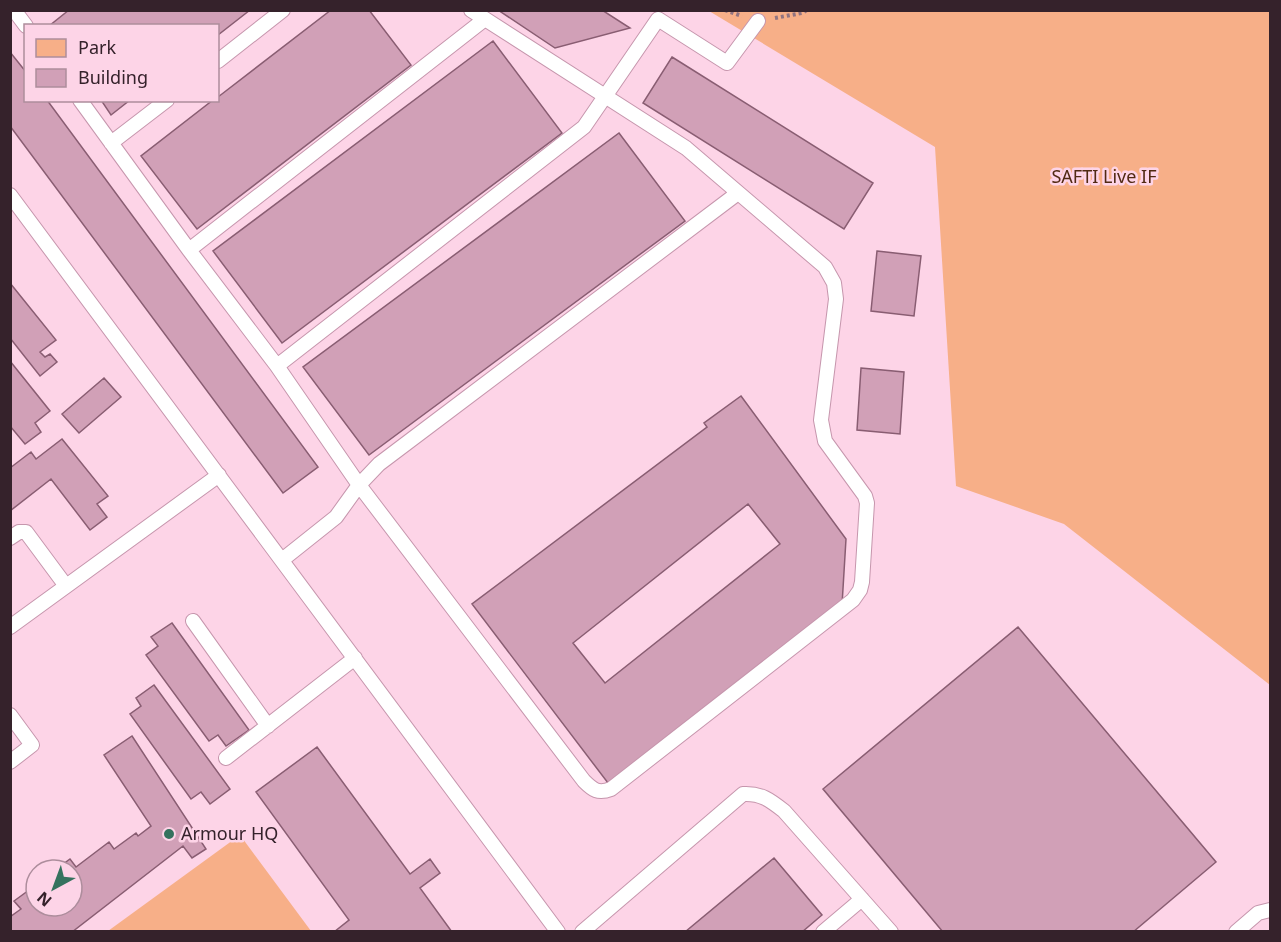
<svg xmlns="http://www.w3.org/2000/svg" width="1281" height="942" viewBox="0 0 1281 942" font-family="'Noto Sans',sans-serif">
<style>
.green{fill:#f7af88}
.building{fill:#d1a0b7;stroke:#895d72;stroke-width:1.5;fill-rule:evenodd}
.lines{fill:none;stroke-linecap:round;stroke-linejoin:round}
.service-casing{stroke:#c696ad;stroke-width:16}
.path{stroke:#917481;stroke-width:4;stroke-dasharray:3 3;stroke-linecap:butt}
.service{stroke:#fff;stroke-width:14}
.poi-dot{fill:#35725e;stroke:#fdd4e7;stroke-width:2}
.labels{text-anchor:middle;stroke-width:5;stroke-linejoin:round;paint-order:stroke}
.park-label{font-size:18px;fill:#512912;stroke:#fdd4e7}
.poi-label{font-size:18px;fill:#35222b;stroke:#fdd4e7;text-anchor:start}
</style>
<rect width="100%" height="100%" fill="#fdd4e7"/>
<path class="green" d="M709 11H1270V685L1064 524 956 486 935 147Z
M240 835 311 931H108Z"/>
<path class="building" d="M69 10H250L218 35V26H49Z
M331 10H369L411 65 197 229 141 156 213 100H218V97Z
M498 10H602L630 28 555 48Z
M493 41 562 133 282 343 213 251Z
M10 52 26 72V100H47L318 467 283 493 10 126Z
M672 57 873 183 844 229 643 103Z
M101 100H130L111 115Z
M619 133 685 221 369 455 303 367Z
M877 251 921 256 914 316 871 311Z
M10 283 56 340 40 352 45 357 50 354 57 362 40 376 10 338Z
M10 361 50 411 35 423 41 432 25 444 10 426Z
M861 368 904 372 900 434 857 430Z
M104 378 121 397 79 433 62 414Z
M741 396 846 539 842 605 608 783 472 604 707 427 704 423ZM748 504 780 544 605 683 573 643Z
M62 439 108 496 97 504 107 517 90 530 51 479 10 511V468L31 452 36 459Z
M172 623 249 730 226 746 218 735 209 741 146 655 158 646 151 637Z
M1018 627 1216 862 1133 932H943L823 789Z
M154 685 230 789 210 804 201 792 191 799 130 714 141 706 136 698Z
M132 736 206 849 192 858 183 846 72 932H10V917L21 909 14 901 36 885V906H72V870H55L70 859 76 867 109 842 114 849 136 833 138 836 151 826 104 755Z
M317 747 410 874 430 859 440 873 420 888 452 932H334L349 920 256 792Z
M774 858 822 915 802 932H685Z"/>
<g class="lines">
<defs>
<path id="service" d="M14 10 26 26
M218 61 283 10
M80 100 189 250 277 366 359 485 584 781C593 790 598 794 611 789L853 600 860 590 862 582 867 503 865 496 825 441 821 420 836 299 834 283 825 267 686 148 471 10
M111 143 167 100
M10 195 558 932
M189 250 485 19
M277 366 584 127 658 19 727 63 758 21
M10 538 19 532H26L66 586
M282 560 336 517 359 485 379 464 738 193
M193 621 268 726
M10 627 219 475
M10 715 32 745 10 762
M226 758 355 658
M582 932 743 794C761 793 770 800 784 811L891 932
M823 932 862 899
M1236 932 1258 913 1270 910"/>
</defs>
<use href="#service" class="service-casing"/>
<path class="path" d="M725 10 742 16
M775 18 802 13 807 10"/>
<use href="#service" class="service"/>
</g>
<circle class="poi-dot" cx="169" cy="834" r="6"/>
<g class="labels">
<g class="park-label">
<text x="1104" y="183">SAFTI Live IF</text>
</g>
<g class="poi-label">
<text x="181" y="840">Armour HQ</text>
</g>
</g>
<rect width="1281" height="942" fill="none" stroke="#35222b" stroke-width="24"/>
<rect x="24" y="24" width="195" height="78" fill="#fdd4e7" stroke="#ad8d9c" stroke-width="1.5"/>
<rect x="36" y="39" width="30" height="18" fill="#f7af88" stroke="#ad8d9c" stroke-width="1.5"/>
<text x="78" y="54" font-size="18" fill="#35222b">Park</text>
<rect x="36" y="69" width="30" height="18" fill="#d1a0b7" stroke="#ad8d9c" stroke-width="1.5"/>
<text x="78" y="84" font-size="18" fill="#35222b">Building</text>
<g transform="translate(54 888) rotate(221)"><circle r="28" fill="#fdd4e7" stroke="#ad8d9c" stroke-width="1.5"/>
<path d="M0-4.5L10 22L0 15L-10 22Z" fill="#35725e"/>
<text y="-9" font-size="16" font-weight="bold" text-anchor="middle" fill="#35222b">N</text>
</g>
</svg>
